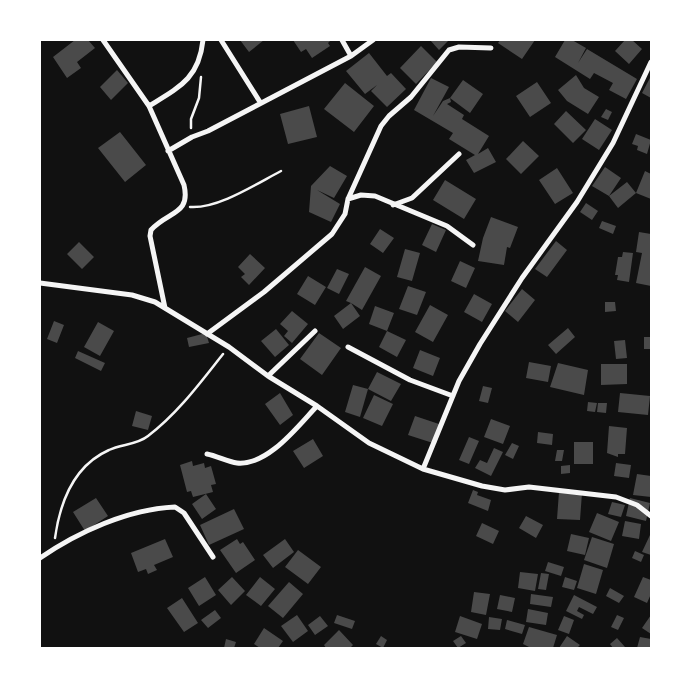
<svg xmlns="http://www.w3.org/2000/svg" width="691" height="688" viewBox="0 0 691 688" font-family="'Fira Sans Condensed',sans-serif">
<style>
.building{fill:#4a4a4a}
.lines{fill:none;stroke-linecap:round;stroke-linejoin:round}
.path{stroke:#f5f5f5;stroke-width:2.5}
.minor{stroke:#f5f5f5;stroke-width:5}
</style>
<rect width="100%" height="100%" fill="#111"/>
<path class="building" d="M75 40H88L95 48 77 62 81 68 67 78 53 57Z
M240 40H264L249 52Z
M293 40H331L328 43 330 46 312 58 306 49 301 52Z
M430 40H449L439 50Z
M500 40H535L522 59 498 43Z
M565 40H572L586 48 578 63 587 49 637 79 626 99 609 90 613 83 594 73 590 79 555 57Z
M625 40H632L642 49 629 64 615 51Z
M421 46 437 62 416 84 400 68Z
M369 53 387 76 391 73 406 89 387 107 371 91 377 85 365 94 346 71Z
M117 70 128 83 111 100 100 87Z
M576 75 584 88 599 97 588 114 567 101 558 90Z
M651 76V98L642 93Z
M431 78 449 87 433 116 443 101 450 98 451 102 447 104 464 115 462 119 489 136 478 154 488 148 496 162 474 173 466 160 475 155 449 139 453 133 414 110Z
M463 80 483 94 470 113 450 98Z
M537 82 551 103 530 117 516 96Z
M345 83 374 106 354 132 324 109Z
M309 106 317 137 288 144 280 114Z
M606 109 612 112 608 120 601 117Z
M566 111 586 130 573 143 554 124Z
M595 119 612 130 599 150 582 139Z
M120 132 146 165 125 182 98 148Z
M636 134 651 140 647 154 637 150 638 146 632 144Z
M523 141 539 156 521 174 506 159Z
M330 166 347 176 334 198 317 190 340 204 331 222 309 212 311 186Z
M605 167 621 178 609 196 592 186Z
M557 168 573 193 555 204 539 180Z
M645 171 651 174V199L636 193 618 208 609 196 627 182 636 193Z
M445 180 476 199 464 219 433 200Z
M586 203 598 211 592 220 580 212Z
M491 217 518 227 510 248 507 247 504 265 478 261 483 238Z
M602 221 616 226 613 234 599 228Z
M432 224 446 230 436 252 422 245Z
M380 229 394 238 383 253 370 244Z
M639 232 651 234V286L636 283 642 253 636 252Z
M556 241 567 250 547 277 535 269Z
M79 242 94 257 82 269 67 254Z
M405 249 420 253 412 281 397 277Z
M623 252 633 253 629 282 617 280 618 275H615L618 257H622Z
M250 254 265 268 249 285 241 277 245 274 238 267Z
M460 261 475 268 466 288 451 281Z
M365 267 381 276 362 310 351 303 360 316 343 329 334 316 351 303 346 301Z
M337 269 349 274 339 294 327 288Z
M308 276 326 287 315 305 297 294Z
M408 286 426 292 417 315 399 309Z
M522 289 535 300 518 322 505 311Z
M474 294 492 304 482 322 464 312Z
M605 302H615L616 311 605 312Z
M430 305 448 315 433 342 415 332Z
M375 306 394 313 387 331 369 324Z
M292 311 308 324 292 343 284 336 288 331 280 324Z
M54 321 64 325 57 343 47 339Z
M98 322 114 331 100 356 84 347Z
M568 328 575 337 556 354 548 345Z
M276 329 289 345 275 357 261 341Z
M387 331 406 340 397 357 379 347Z
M206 333 209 343 189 347 187 338Z
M319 333 341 348 322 375 300 359Z
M644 337H651V349H644Z
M625 340 627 358 616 359 614 341Z
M420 350 440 358 433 376 413 368Z
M78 351 105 363 101 371 75 358Z
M529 362 551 366 548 382 526 378Z
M558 363 588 370 584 395 550 387Z
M601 364H627V384L601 385Z
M377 372 401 384 391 401 368 389Z
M353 385 368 389 360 417 345 412Z
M483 386 492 388 488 403 479 401Z
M280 393 293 415 280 425 265 404Z
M620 393 650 396 648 415 618 412Z
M374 395 393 404 382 426 363 418Z
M588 402 597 403 595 412 587 411Z
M598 403H607L606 413 597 412Z
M136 411 152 416 148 430 132 426Z
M415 416 442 425 436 444 408 435Z
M491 419 510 426 503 444 484 437Z
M609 426 627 428 625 454H618V457L607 453Z
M538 432 553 434 552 445 537 443Z
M469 437 479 441 469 464 459 460Z
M313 439 323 456 304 468 293 451Z
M574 442H593V464H574Z
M512 443 519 446 513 459 505 455Z
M494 448 503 452 491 476 475 468 480 460 487 463Z
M557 450H564L562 461H555Z
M192 461 193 466 204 463 205 468 211 466 216 484 211 485 213 492 193 497 191 491 187 492 180 465Z
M616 463 631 465 629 478 614 476Z
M570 465V473L561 474V466Z
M637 474 651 476V497L633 495Z
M473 490 478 492 477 495 491 500 488 511 468 503Z
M559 492 582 493 580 520 557 519Z
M206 494 216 509 202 519 192 504Z
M96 498 108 516 85 531 73 512Z
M630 498 650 503 646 521 626 516Z
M612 502 625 505 621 517 608 514Z
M234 509 244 529 209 545 200 525Z
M597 513 619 522 611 541 589 532Z
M526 516 543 525 536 538 519 528Z
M625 521 641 524 639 539 622 536Z
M482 523 499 531 493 544 476 536Z
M571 534 589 538 585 555 567 551Z
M650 535 651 536V555L642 552Z
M592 537 614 544 607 568 584 560Z
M165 539 173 557 154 565 157 570 148 574 146 569 138 572 131 553Z
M237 539 240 544 243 542 255 560 236 573 220 550Z
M285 539 294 552 273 568 263 555Z
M298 550 321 567 308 584 285 567Z
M635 551 644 555 641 562 632 558Z
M548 562 564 567 561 576 545 571Z
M584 564 603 570 596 594 577 588Z
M520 572 538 574 535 591 518 588Z
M541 573 549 574 546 590 538 589Z
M205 577 216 595 199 606 188 588Z
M232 577 245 591 231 605 218 590Z
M260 577 275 589 261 606 246 595Z
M565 577 577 581 574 590 562 587Z
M643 577 651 580V594L647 603 634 597Z
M289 582 303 594 283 618 268 606Z
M610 588 624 596 619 603 606 596Z
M474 592 490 594 486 615 471 612Z
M531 594 553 597 551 607 530 604Z
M500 595 515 598 512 612 497 609Z
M574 595 597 607 593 614 579 607 577 611 584 615 582 619 566 611Z
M182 598 198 623 184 632 167 608Z
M528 609 548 613 546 625 526 622Z
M215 610 221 618 208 628 201 620Z
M297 615 308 631 293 642 281 626Z
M337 615 355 621 352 629 334 623Z
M617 615 624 618 618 630 611 627Z
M651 615V634L642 628Z
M320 616 328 626 315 635 308 625Z
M460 616 482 624 477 639 455 632Z
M564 616 574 620 569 634 558 630Z
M489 617 502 619 500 630 488 629Z
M507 620 525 625 522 634 505 629Z
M529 627 557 635 553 648H531L523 644Z
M264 628 283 641 278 648H260L254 644Z
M339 630 353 645 350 648H326L324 645Z
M381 636 387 640 383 648 376 644Z
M461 636 466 643 458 648 453 641Z
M567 636 580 645 577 648H559Z
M640 637 651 639V648H637Z
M617 638 625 647 623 648H613L610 644Z
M226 639 236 642 234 648H224Z"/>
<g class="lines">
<path class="path" d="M191 128V119L199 98 201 77
M190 207C218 209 256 184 281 171
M55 538C60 502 73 466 109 450 121 444 137 445 148 436 178 413 200 383 223 354"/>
<path class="minor" d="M103 40 149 106 184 185C191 215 168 211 151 230L150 236 165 308
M221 40 260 102
M342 40 351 56
M149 106C180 87 199 78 203 40
M168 151 192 137 208 131 351 56 373 40
M348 199 361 195 375 196 447 226 473 245
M393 205 412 198 459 154
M40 283 132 295 155 302 229 347 268 376 317 406 369 443 423 469 482 486 505 490 529 487 616 497 637 505 651 516
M207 334 264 292 332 234 345 214 348 199 381 126 389 116 411 97 449 50 459 47 491 48
M348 347 410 380 453 396
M268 376 315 331
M207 454C217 456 228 462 237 463 268 466 298 426 317 406
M423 469 459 381 480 344 522 278 577 202 613 143 651 62
M40 558C78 532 128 509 175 507L184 513 213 557"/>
</g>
<rect width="691" height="688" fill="none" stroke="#ffffff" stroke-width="82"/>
</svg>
